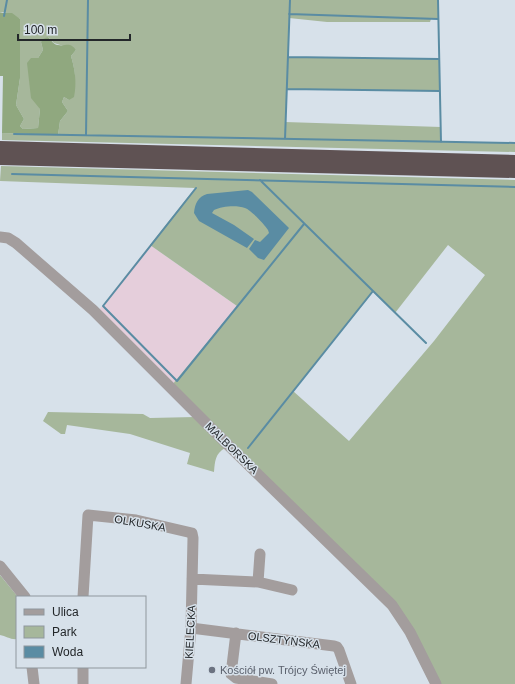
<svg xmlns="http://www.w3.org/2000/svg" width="515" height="684" viewBox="0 0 515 684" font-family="Arial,sans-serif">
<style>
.industrial{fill:#e5cedb}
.green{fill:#a6b79b;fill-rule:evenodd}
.forest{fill:#90a87f}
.water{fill:#5a8ca3}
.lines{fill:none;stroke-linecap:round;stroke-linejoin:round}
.stream{stroke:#5a8ca3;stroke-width:2}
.minor{stroke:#a39d9d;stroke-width:11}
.highway{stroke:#5f5253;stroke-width:12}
.worship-dot{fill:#6b7280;stroke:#d7e1ea;stroke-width:1.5}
.labels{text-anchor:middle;stroke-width:3;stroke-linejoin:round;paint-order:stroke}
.street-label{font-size:11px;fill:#23272a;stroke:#d7e1ea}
.worship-label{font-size:11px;fill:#5b616d;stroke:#d7e1ea;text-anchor:start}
</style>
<rect width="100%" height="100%" fill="#d7e1ea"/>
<path class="industrial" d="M150 245 237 306 172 385 99 310Z"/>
<path class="green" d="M0 0H438V19H431L430 22H327L289 18 288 57 439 59 440 91 287 89 285 122 441 127V142L515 143V152L2 140V133L58 135 60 121 68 111 62 102 64 97 69 100C75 79 77 77 71 56L76 50 54 43 48 37 41 42 43 50 38 58H31L40 109 38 128 23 129 20 126 24 119 16 105 20 78V19L4 12 0 13Z
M1 166 515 180V684H440L413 631 172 385 237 306 150 245 195 188 0 181ZM448 245 485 275 434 341 349 441 293 391 373 292 395 313Z
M48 412 143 414 150 418 195 417 225 448C215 454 215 461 214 472L187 464 190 453 130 434 67 425 65 434H61L43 421Z
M0 575 18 597 17 639C11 640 6 636 0 635Z"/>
<path class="forest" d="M0 13H12L20 19V78L16 105 24 119 20 126 23 129 38 128 40 109 31 98 27 63 31 58H38L43 50 41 42 43 39 48 37C51 40 54 45 58 45 66 47 69 41 76 50L71 56C75 69 77 83 74 97L69 100 64 97 62 102 68 111 60 121 58 135 2 133 3 76H0Z"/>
<path class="water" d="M248 190 252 192 289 228 264 260 258 258 249 249 255 240 260 242 269 233 268 230C265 225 251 210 245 208 237 205 222 206 214 210L212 213 234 225 254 239 247 248 199 221 194 213C195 203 198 197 207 194Z"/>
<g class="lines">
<path class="stream" d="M438 0 441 142
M289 14 438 19
M4 16 7 0
M288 57 439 59
M287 89 440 91
M14 134 515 143
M86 135 88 0
M285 139 290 0
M12 174 515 187
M260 180 426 343
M196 188 103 306 177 381 304 224
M248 448 373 291"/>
<path class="minor" d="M0 237 8 238 16 243 93 310 227 444 392 605 410 632 436 684
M0 566 25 597
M192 579 258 582 292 590
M258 582 260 554
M83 597 88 515 136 520 192 533 193 538 191 628 186 684
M191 628 334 646 337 647 339 650 351 684
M236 633 231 674 236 678 272 684
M32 667 34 684
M83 667V684"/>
<path class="highway" d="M0 147 515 161
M0 159 515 172"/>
</g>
<circle class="worship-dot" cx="212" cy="670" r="4"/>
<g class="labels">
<g class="street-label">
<text transform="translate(232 448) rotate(44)" y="4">MALBORSKA</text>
<text transform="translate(140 523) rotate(10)" y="4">OLKUSKA</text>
<text transform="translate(190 632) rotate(-87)" y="4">KIELECKA</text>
<text transform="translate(284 640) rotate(7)" y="4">OLSZTYŃSKA</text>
</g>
<g class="worship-label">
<text x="220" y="674">Kościół pw. Trójcy Świętej</text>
</g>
</g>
<rect x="16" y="596" width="130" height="72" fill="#d7e1ea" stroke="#8f979d"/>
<rect x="24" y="609" width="20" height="6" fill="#a39d9d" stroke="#8f979d"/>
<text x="52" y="616" font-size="12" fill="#23272a">Ulica</text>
<rect x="24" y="626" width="20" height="12" fill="#a6b79b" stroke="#8f979d"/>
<text x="52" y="636" font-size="12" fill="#23272a">Park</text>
<rect x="24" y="646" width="20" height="12" fill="#5a8ca3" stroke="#8f979d"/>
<text x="52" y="656" font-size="12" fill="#23272a">Woda</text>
<path d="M18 34v6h112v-6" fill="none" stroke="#23272a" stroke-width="2"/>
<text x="24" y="34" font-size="12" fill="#23272a" stroke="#d7e1ea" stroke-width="3" paint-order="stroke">100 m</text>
</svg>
